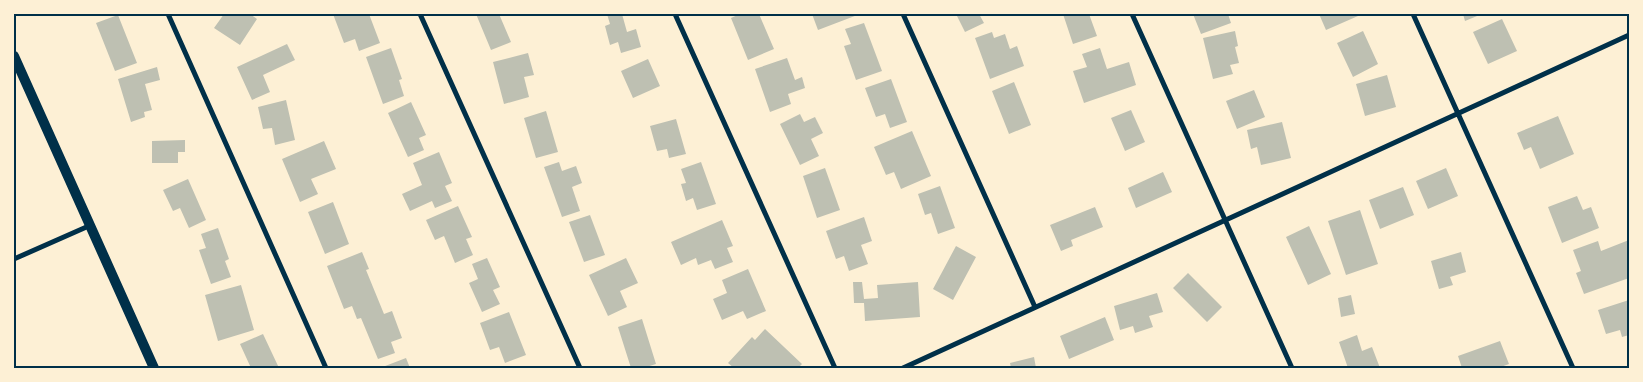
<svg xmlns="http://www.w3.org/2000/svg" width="1643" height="382" viewBox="0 0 1643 382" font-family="Inter,sans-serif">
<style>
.building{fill:#bec0b2}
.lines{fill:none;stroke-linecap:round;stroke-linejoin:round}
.minor{stroke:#003049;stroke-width:5}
.secondary{stroke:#003049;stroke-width:10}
.neatline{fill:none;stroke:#003049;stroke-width:2}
</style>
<rect width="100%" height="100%" fill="#fdf0d5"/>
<path class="building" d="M224 14H250L257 19 240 45 214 28Z
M333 14H369L380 43 359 51 355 39 344 43Z
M476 14H499L511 42 491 50Z
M607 14H622L627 32 636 29 641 47 621 53 618 42 610 45 605 26 610 24Z
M740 14H759L774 49 748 60 731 18Z
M812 14H860L818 30Z
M956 14H979L984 23 965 32Z
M1063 14H1089L1097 36 1073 44Z
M1193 14H1228L1231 23 1201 34Z
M1319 14H1357L1358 16 1326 30Z
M1463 14H1482L1465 21Z
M118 15 137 63 115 71 96 23Z
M1502 19 1517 51 1488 64 1473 32Z
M864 23 882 71 856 80 844 46 851 44 845 29Z
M1235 31 1238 46 1235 47 1239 63 1230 65 1233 74 1213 79 1203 38Z
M1363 31 1378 64 1353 77 1337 43Z
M992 32 994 38 1005 34 1010 49 1017 46 1024 66 990 79 975 38Z
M287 44 295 60 263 75 270 92 252 100 237 67Z
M391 48 402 79 399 80 404 96 383 104 366 57Z
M1100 48 1107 69 1129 62 1136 85 1084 103 1073 71 1087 67 1082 54Z
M528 53 534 75 524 77 529 97 504 104 493 62Z
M787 58 795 80 802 77 805 88 788 94 791 104 770 112 755 69Z
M648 59 660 86 633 98 621 71Z
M157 67 160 80 145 84 152 110 144 112 145 117 131 122 118 79Z
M1387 75 1396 107 1365 116 1356 84Z
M891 79 907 122 890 128 885 114 876 117 865 88Z
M1014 82 1031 125 1009 134 992 91Z
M1254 90 1265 117 1237 129 1226 101Z
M286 100 295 140 275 145 272 128 263 129 258 107Z
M411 102 426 135 419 138 424 150 408 157 388 113Z
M1131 110 1145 142 1125 151 1111 118Z
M546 111 558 152 536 158 524 118Z
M800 114 804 122 815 117 823 133 811 139 819 156 800 165 780 124Z
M1558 116 1574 154 1540 169 1531 147 1524 150 1517 133Z
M676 119 686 154 669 158 667 149 657 151 650 126Z
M1282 122 1291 158 1261 165 1257 147 1251 149 1247 130Z
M912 131 931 176 901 189 894 172 886 175 874 147Z
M185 140V152H178V163H152V141Z
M324 141 336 169 311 179 318 194 300 202 282 159Z
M439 152 452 183 445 186 452 201 435 208 432 201 410 211 402 194 422 185 413 163Z
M559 162 562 171 576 166 582 183 572 187 580 211 562 217 544 167Z
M701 162 716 204 697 210 693 198 686 201 681 184 686 183 681 169Z
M825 168 840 210 817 218 803 176Z
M1446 168 1458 196 1428 209 1416 181Z
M1163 172 1172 192 1136 208 1128 188Z
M188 179 206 220 189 228 180 208 173 211 163 190Z
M940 186 955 228 938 234 931 213 925 215 918 194Z
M1403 187 1414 215 1380 229 1369 200Z
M1577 196 1583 210 1591 207 1599 228 1562 243 1548 207Z
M333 202 349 244 325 254 308 212Z
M458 206 472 237 466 239 473 255 455 263 444 236 435 240 426 220Z
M1095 207 1103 227 1071 240 1073 246 1061 251 1050 225Z
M1360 210 1378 264 1346 275 1328 221Z
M590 215 605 255 584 262 569 222Z
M864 217 872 241 861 245 868 264 849 271 844 256 836 259 826 231Z
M722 220 733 246 727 248 733 262 715 269 711 260 698 265 696 258 681 265 671 242Z
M1309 226 1331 274 1308 285 1286 237Z
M218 228 229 259 225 261 231 277 211 284 199 250 206 248 201 234Z
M1629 240V278L1584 294 1576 273 1581 271 1573 250 1598 241 1601 251Z
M956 246 976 257 953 300 933 289Z
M362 252 369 269 366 270 384 314 392 311 402 338 391 342 395 353 378 359 361 318 357 319 352 306 344 309 327 266Z
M1461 252 1466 272 1450 277 1453 285 1439 289 1431 261Z
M487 258 500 287 493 290 500 304 482 312 469 283 478 279 472 264Z
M626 258 638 283 620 291 627 307 608 316 589 275Z
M748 269 766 311 747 319 743 311 722 320 713 299 727 293 722 280Z
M1188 273 1222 307 1207 322 1173 288Z
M853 282H862L864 299 878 298 877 285 918 282 920 317 865 321 864 303H854Z
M241 285 254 330 218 341 205 295Z
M1157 293 1163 312 1149 316 1153 327 1135 333 1133 326 1120 330 1114 306Z
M1351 295 1355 314 1341 317 1338 298Z
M1629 300V335L1622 337 1620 330 1606 334 1598 310Z
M509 312 526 355 505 363 499 347 490 350 480 323Z
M1105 317 1114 340 1069 359 1060 336Z
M642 319 656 364 643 368H631L618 327Z
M765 329 802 364 798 368H734L728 363 752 337 755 340Z
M263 334 279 368H251L240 344Z
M1357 335 1362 351 1372 347 1380 368H1348L1339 342Z
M1500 341 1509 364 1498 368H1462L1458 356Z
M1034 357 1036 368H1011L1010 363Z
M406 358 410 368H380Z"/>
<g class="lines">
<path class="minor" d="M168 14 326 368
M420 14 580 368
M675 14 835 368
M903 14 1035 307
M1132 14 1292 368
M1413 14 1573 368
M14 259 91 225
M903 368 1629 35"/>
<path class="secondary" d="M14 56 154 368"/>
</g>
<rect width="1643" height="382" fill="none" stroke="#fdf0d5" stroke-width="30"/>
<rect x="15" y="15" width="1613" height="352" class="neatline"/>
</svg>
